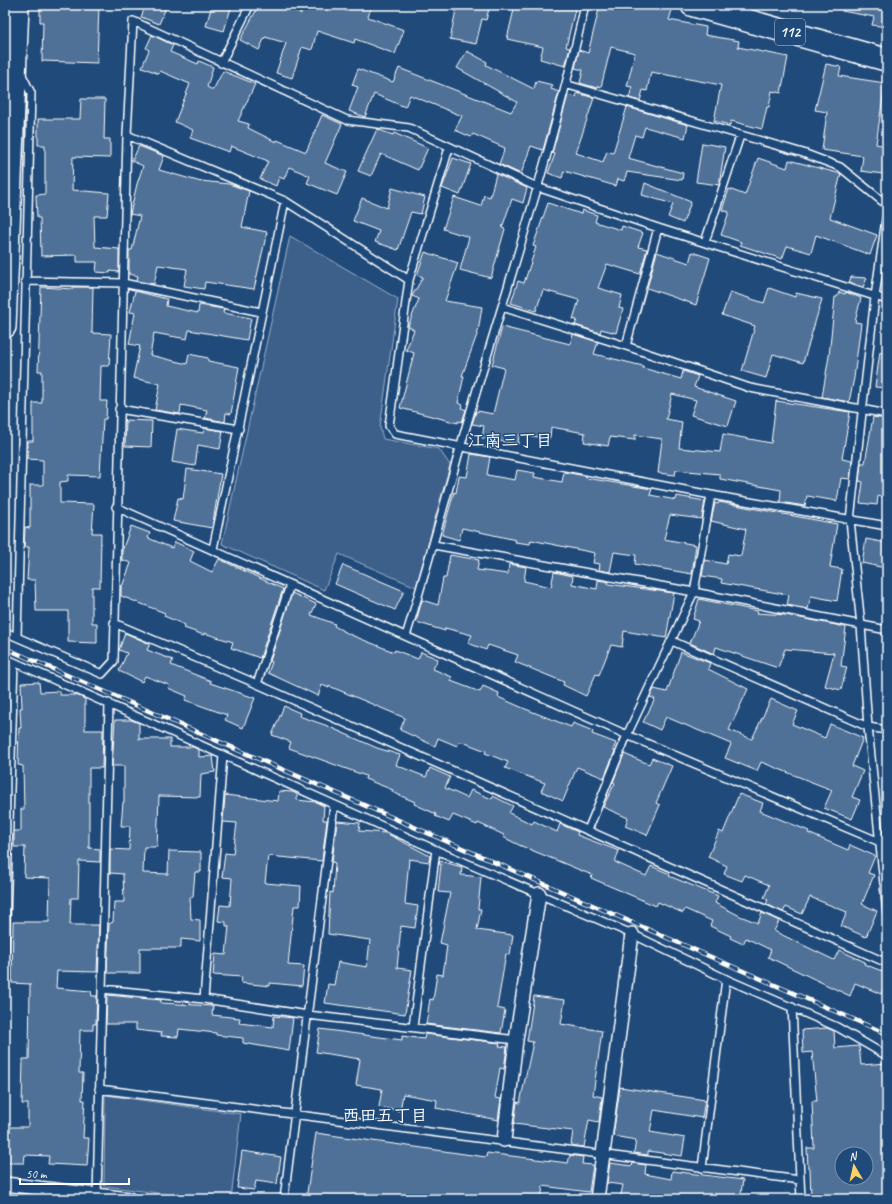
<svg xmlns="http://www.w3.org/2000/svg" width="892" height="1204" viewBox="0 0 892 1204" font-family="Caveat,'Klee One',sans-serif">
<style>
.green{fill:#3c618b;stroke:#9eb0c5}
.building{fill:#507197;stroke:#fff;fill-rule:evenodd}
.lines{fill:none;stroke-linecap:round;stroke-linejoin:round}
.service-casing{stroke:#fff;stroke-width:10}
.minor-casing{stroke:#fff;stroke-width:16}
.primary-casing{stroke:#fff;stroke-width:24}
.trunk-casing{stroke:#fff;stroke-width:25}
.service{stroke:#1f4a7a;stroke-width:7}
.minor{stroke:#1f4a7a;stroke-width:13}
.primary{stroke:#1f4a7a;stroke-width:21}
.trunk{stroke:#1f4a7a;stroke-width:22}
.rail-casing{stroke:#fff;stroke-width:4.5}
.rail{stroke:#1f4a7a;stroke-width:3;stroke-dasharray:9;stroke-linecap:butt}
.labels{text-anchor:middle;stroke-width:3;stroke-linejoin:round;paint-order:stroke}
.shield{fill:#1f4a7a;stroke:#bcc9d7;stroke-width:1}
.shield-label{font-size:15px;font-weight:bold;fill:#fff}
.neighbourhood-label{font-size:17px;font-weight:bold;fill:#fff;stroke:#1f4a7a}
</style>
<rect width="100%" height="100%" fill="#1f4a7a"/>
<filter id="ink" filterUnits="userSpaceOnUse"><feTurbulence type="fractalNoise" baseFrequency=".025" numOctaves="2"/><feDisplacementMap in="SourceGraphic" scale="8" xChannelSelector="R" yChannelSelector="G"/><feConvolveMatrix kernelMatrix="1 2 1 2 8 2 1 2 1" color-interpolation-filters="sRGB"/></filter>
<g filter="url(#ink)">
<path class="green" d="M290 236 398 299 380 427 383 439 439 449 450 465 416 587 339 554 324 590 222 544Z
M105 1095 241 1114 231 1199H203L104 1186Z"/>
<path class="building" d="M40 5H99L97 63 42 61 43 22H40Z
M146 5H167L159 24 141 17Z
M212 5 231 8 224 31 206 26Z
M259 5H284L301 14 303 5H329L347 11 348 5H372L368 17 404 30 395 54 355 39 354 43 317 31 312 50 302 47 292 78 276 73 286 43 265 37 259 50 240 40Z
M457 5H490L486 20 482 19 476 44 450 39Z
M515 5H576L566 47 570 48 565 66 540 59 543 47 507 39Z
M600 5H654L672 10 669 20 706 27 705 35 739 41 738 47 788 57 781 93 772 91 769 107H767L762 129 731 121 730 125 714 121 721 85 651 72 647 91 643 90 640 101 629 98 632 87 627 86 635 53 611 47 601 87 598 86 597 88 580 83 583 70 575 68 579 50 588 53Z
M842 5H887V27L872 25 874 17 842 11Z
M152 35 173 45 170 52 198 64 199 61 213 67 207 87 213 90 223 71 255 84 238 121 249 124 248 128 276 142 277 140 306 152 322 115 342 124 325 163 347 172 337 195 307 183 310 176 289 167 284 179 279 177 276 186 260 179 268 161 231 146 229 152 190 138 193 130 175 122 190 84 160 71 159 74 142 67 149 50 146 48Z
M467 51 487 62 486 65 534 89 536 81 553 85 551 89 559 92 543 150 531 146 521 174 499 164 505 148 473 134 471 137 455 130 462 116 410 95 405 107 374 94 365 117 349 111 358 87 352 85 358 69 393 82 399 68 511 112 517 102 457 68Z
M826 64 841 67 839 76 885 83 876 144 887 146 883 174 861 171 863 156 822 150 827 112 815 110Z
M577 93 594 98 576 153 603 162 607 151 613 153 627 107 688 125 685 138 645 127 642 137 635 135 628 158 683 173 682 180 627 172 624 181 618 179 616 186 564 171 562 178 548 173 555 154 552 153 568 95 576 97Z
M81 99H105L104 139H110V158L73 157 72 190 109 193 107 216H94L95 247 119 249V272L110 271V273L96 272 97 262H77V255L41 256 40 218H37L36 195 45 194V145H38V119H80Z
M377 129 393 135 394 133 428 148 418 170 381 154 371 176 358 171Z
M702 143 725 147 719 185 696 182Z
M139 146 164 156 159 170 201 182V181L229 184 249 191 242 227 267 232 254 289 205 282 204 289 184 286 187 269 158 265 154 284 137 281 138 276 129 274V250H132L140 216 130 214 137 184 143 166 132 161Z
M453 158 471 164 460 195 442 188Z
M758 158 787 168 789 160 841 174 830 218 877 235 870 255 816 235 811 253 787 246 782 259 740 245 741 242 721 235 729 212 722 210 729 189 745 195Z
M496 174 527 188 523 203 512 199 502 228 505 229 491 278 460 270 469 237 443 229 454 197 481 206 484 195 490 197Z
M645 183 691 202 683 223 668 217 673 204 642 195Z
M392 188 425 197 421 214 411 212 398 250 375 242 379 231 353 221 362 198 387 208Z
M548 203 581 214 582 210 597 215 595 222 621 230 622 226 643 233 638 247 647 249 640 274 607 264 598 288 622 295 619 308 623 309 616 333 601 329 600 333 575 325 577 320 573 319 579 300 543 290 536 311 511 303 518 281 524 283 536 247 533 246Z
M425 252 458 263 445 301 482 307 478 332 462 376H464L458 403 463 405 462 408 466 410 462 422 458 421V423L400 408 414 353 406 350 414 330 408 326 419 299 412 296 423 277 417 275Z
M657 252 689 263 692 252 710 258 696 305 647 288Z
M851 277 867 278 863 287 849 283Z
M41 287 73 289V287H93L92 333 111 334 109 366H101L100 401H107L106 419H103L100 476 68 475V481L60 482V503L94 504 92 533H101L100 587H92V623H97V643L68 642V611H36L35 580H27L29 547H24L25 527 30 528V485H43V460L27 459 28 441H33V403H42V371H38Z
M769 288 795 297 796 293 822 299 803 363 773 354 766 378 742 371 755 326 722 315 730 292 764 303Z
M135 291 167 299 166 306 198 313 199 305 224 309 223 313 251 318 247 340 189 330 187 339 154 333 150 355 187 364 189 354 208 358V361L239 367 231 414 226 413 225 422 205 418 207 410 181 405 180 414 155 410 160 384 133 378 140 346 129 344 135 313 130 312Z
M839 292 845 294 846 292 861 298 855 322 861 323 854 378 849 402 822 397 829 356 835 297H837Z
M502 327 570 344 573 334 598 342 594 354 643 366V368L681 379 683 371 698 376 694 387 736 401 728 426 691 415 696 400 672 394 666 419 682 422 679 448 720 452 723 434 771 443 776 401 850 412 842 459 852 461 850 479 841 478 837 501 807 496 805 506 780 502 781 490 720 479V474L676 470 675 475 658 473 662 439 635 435V440L610 437 608 446 584 442 585 433 551 427 550 438 519 435 518 444 482 438 484 426 472 424 476 412 478 411 493 414 504 368 492 365Z
M880 352 887 353V388L875 387Z
M873 417 887 419V471L883 497 878 496 877 505 860 503 863 482 859 481 861 463H865Z
M126 420 152 421 151 447 125 446Z
M204 428 223 431 220 449 198 445 195 466 172 462 177 429 203 433Z
M471 454 490 457 487 475 515 480 517 470 535 473 534 477 562 482 564 472 586 476V478L652 489 650 495 676 500 677 496 705 501 702 519 670 515 664 539 696 545 692 574 635 564 636 555 614 552 610 572 599 570 600 564 593 563 595 553 531 540 530 544 515 542 516 540 462 528 459 540 442 535 454 492 456 493 459 476 467 477Z
M187 469 221 474 212 528 173 521 178 498 183 499Z
M719 502 837 524 830 567 842 569 837 601 811 596 808 609 787 605 789 595 721 583 722 579 702 576 705 560 726 564 728 554 741 556 746 529 711 521 715 503 718 504Z
M131 526 150 533 148 538 172 548 175 542 194 551 190 561 212 572 219 559 283 589 260 658 231 648 233 642 204 633V635L184 628 185 625 164 616 165 613 121 596V589L131 563 122 560V551Z
M866 539 887 543 885 568 862 563Z
M450 555 479 560 477 570 508 574 509 564 526 567 524 581 551 587 554 572 573 576 572 584 597 589 598 580 609 582 608 584 674 593 666 638 624 631 622 647 611 645 599 675 596 674 586 696 563 685 564 682 515 662 518 655 488 645 486 650 468 643 472 635 445 628V631L416 622 422 600 438 605 443 578H446Z
M343 565 404 591 395 610 335 584Z
M292 593 316 604 311 615 335 624 334 626 351 635 394 652 395 650 418 659 421 652 438 659 433 669 452 677 451 681 480 692 483 686 499 693 498 697 523 708 571 727 573 723 593 731 592 734 616 743 613 750 615 751 604 778 577 767 563 801 541 791 545 783 505 768 508 762 485 753 486 751 460 741 457 746 438 738 435 746 400 730 405 718 329 686V688L322 685 318 696 268 673 272 662 270 661Z
M699 599 758 611 757 613 786 615 846 627 841 666 847 667 841 690 825 686 834 653 785 649 778 668 716 647 714 654 690 643 699 621 693 619Z
M125 633 150 644 147 650 173 660 171 665 211 681 210 683 255 698 243 728 225 720 227 715 185 700 187 696 168 688 169 685 145 676 142 682 119 671 127 653 119 650Z
M681 652 710 663 708 669 748 689 729 730 752 739 771 699 798 711 792 724 825 738 830 724 863 738 852 766 863 771 852 797 860 800 852 819 824 808 832 790 761 762 757 771 725 758 731 744 666 717 660 730 643 722 655 699 650 697 654 689 667 692Z
M39 682 40 692 60 691V695H76L85 699V730H103L102 768H89V848L100 849V862L79 861 78 898H71L70 925H99L97 972 57 971 56 988 91 991 92 996H97L96 1024H93V1030H80L79 1073H83L82 1100H85L83 1138H89L87 1166 48 1164 49 1156 25 1155 24 1163H5V1127H28V1104H22L23 1059H29L30 984 12 983 13 922H49L50 878 24 877 25 847H14V831H21V809H24L23 766 18 765 19 728H21L20 708H22L21 683Z
M284 706 300 713 299 716 325 725 377 748 400 755 396 765 426 777 430 768 450 777 445 788 467 798 471 790 492 799 493 796 513 806 509 813 532 824 534 821 557 832 560 824 578 832 577 835 619 851 615 862 646 876 651 866 670 874 669 876 718 896 715 903 740 916 758 923 762 913 779 921 774 931 834 960 839 950 865 962 864 964 887 973V979L881 994 855 983 850 996 768 957 771 950 746 938 743 944 730 938 731 936 710 926 712 921 685 909 683 913 658 902 656 906 591 878 592 875 519 845 503 837 504 835 478 823 477 825 453 815 449 822 435 816 436 814 414 804 415 802 392 792 393 790 365 779 366 776 289 748 291 742 272 735Z
M115 720H131L139 723V739H170V747H193L199 750V757L213 756 215 772 201 774 200 797 159 796 157 847H144L143 873 168 874 169 851 201 852V872H195L193 897H190L191 919 200 920V941L181 939V948H140V973H107L109 924 113 922 114 902H124L123 874 110 873V849L129 850 130 826H121L123 802H124V766H112Z
M624 754 649 764 652 758 672 766 656 803 660 805 647 835 625 826 628 818 603 807 615 783 613 782Z
M279 791 292 792 297 794V800L316 802 324 806 323 820H327L322 861 268 856 265 883 301 886 300 906H294L288 965 304 966 302 986 270 983V986L241 983 242 977 213 975 215 954 226 955 229 926H226V922L218 921 220 905 230 906 232 878 222 877 225 853 233 854 237 823 223 822 225 795 278 801Z
M739 794 763 803 760 811 809 831 808 833 848 850 850 845 875 856 868 873 874 875 862 904 877 911 866 937 841 926 847 912 810 897 802 914 786 907 783 912 766 904 768 900 764 898 769 885 745 875 742 881 724 874 727 866 708 857 719 831 723 833Z
M337 821 360 823 359 831 386 833 430 856 429 862 409 859 405 904 418 906 415 928 401 926 397 968 412 970 405 1014 325 1003 328 984 334 985 338 962 367 967 370 940 328 934 330 892 333 893 335 863 332 862Z
M440 861 462 867 461 875 481 877 478 909H481L477 930 513 935 510 955 506 954 497 1008 505 1010 501 1033 426 1024 430 999 433 1000 437 974 443 975 447 945 440 943 450 893 438 892 441 864H439Z
M107 995 161 1000V1003L213 1006 212 1015 240 1018 239 1023 273 1027 274 1016 293 1018 289 1051 243 1043V1038L216 1035V1033L179 1029 178 1037 161 1036 162 1033 136 1030V1024H106Z
M534 996 565 1000 561 1024 602 1031 593 1095 602 1097 599 1122 589 1120 584 1147 571 1145 573 1131 514 1124 517 1102 520 1103 533 1042 527 1041Z
M827 1028 834 1031 835 1048 859 1046 861 1065 887 1063V1084H886L887 1199H811L810 1168H808L807 1148H814L812 1101H817L812 1052 803 1053 802 1030ZM842 1154H866V1178H842Z
M320 1029 402 1040V1036L424 1039 425 1034 500 1043 499 1046 507 1047 504 1069 500 1068 495 1098 501 1099 498 1120 436 1108 437 1100 403 1094 400 1111 379 1107 382 1089 356 1085 360 1059 316 1052Z
M620 1087 705 1100 702 1118 654 1110 650 1132 685 1138 682 1156 648 1151V1155L634 1153 636 1140 613 1136Z
M316 1133 486 1157 487 1153 568 1163 570 1155 583 1157 582 1164 593 1165 589 1192 543 1186 541 1199H306Z
M242 1151 281 1157 277 1184 256 1181 254 1190 237 1188Z
M610 1163 632 1166 633 1163 646 1165 645 1174 671 1179 672 1171 743 1180 740 1199H665L643 1195V1199H620L623 1185 607 1183Z"/>
<g class="lines">
<defs>
<path id="service" d="M221 63 250 5
M568 85 803 153 840 167 887 205
M127 135 285 201 409 280
M449 148 409 280 389 426 395 434 711 495 887 526
M887 212 875 297 850 520 861 625 868 727 887 914
M705 242 740 136
M25 281 123 283 261 312
M502 307 626 346 750 388 887 414
M626 346 658 228
M119 409 239 429
M116 507 627 735 887 845
M434 545 694 592 887 630
M213 549 285 201
M114 623 257 684 887 963
M5 632 102 674 114 661 127 135 133 21 347 120 409 128 537 187 658 228 887 300
M406 636C433 549 455 462 481 376 518 253 557 130 585 5
M17 637 31 93 22 75
M672 641 868 727 887 730
M5 658 436 850 632 934 726 979 837 1027 887 1056
M257 684 290 585
M588 830 627 735 694 592 711 495
M5 951 14 662
M102 989 204 999 308 1015 516 1040
M204 999 223 755
M792 1007 801 1199
M413 1027 436 850
M99 1089 800 1180
M702 1168 726 979
M97 1197 109 703
M284 1199 334 805"/>
<path id="minor" d="M504 1140 516 1040 539 894
M5 1184 129 1199
M597 1199 632 934"/>
<path id="primary" d="M5 327 18 5"/>
<path id="trunk" d="M692 5 887 60"/>
</defs>
<use href="#service" class="service-casing"/>
<use href="#minor" class="minor-casing"/>
<use href="#primary" class="primary-casing"/>
<use href="#trunk" class="trunk-casing"/>
<use href="#service" class="service"/>
<use href="#minor" class="minor"/>
<use href="#primary" class="primary"/>
<use href="#trunk" class="trunk"/>
<defs>
<path id="rail" d="M5 648 887 1034"/>
</defs>
<use href="#rail" class="rail-casing"/>
<use href="#rail" class="rail"/>
</g>
</g>
<g class="labels">
<rect class="shield" x="775" y="19" width="30" height="26" rx="3"/>
<g class="shield-label">
<text x="790" y="37">112</text>
</g>
<g class="neighbourhood-label">
<text x="510" y="446">江南三丁目</text>
<text x="385" y="1121">西田五丁目</text>
</g>
</g>
<rect width="892" height="1204" fill="none" stroke="#1f4a7a" stroke-width="20"/>
<rect x="10" y="10" width="872" height="1184" fill="none" stroke="#fff" stroke-width="1.5" filter="url(#ink)"/>
<g transform="translate(854 1166) rotate(351)"><circle r="19" fill="#1f4a7a" stroke="#7992af"/>
<path d="M0-3L7 15L0 10L-7 15Z" fill="#ffd166"/>
<text y="-6" font-size="11" font-weight="bold" text-anchor="middle" fill="#ffffff">N</text>
</g>
<path d="M20 1178v6h109v-6" fill="none" stroke="#ffffff" stroke-width="2"/>
<text x="26" y="1178" font-size="12" fill="#ffffff" stroke="#1f4a7a" stroke-width="3" paint-order="stroke">50 m</text>
</svg>
